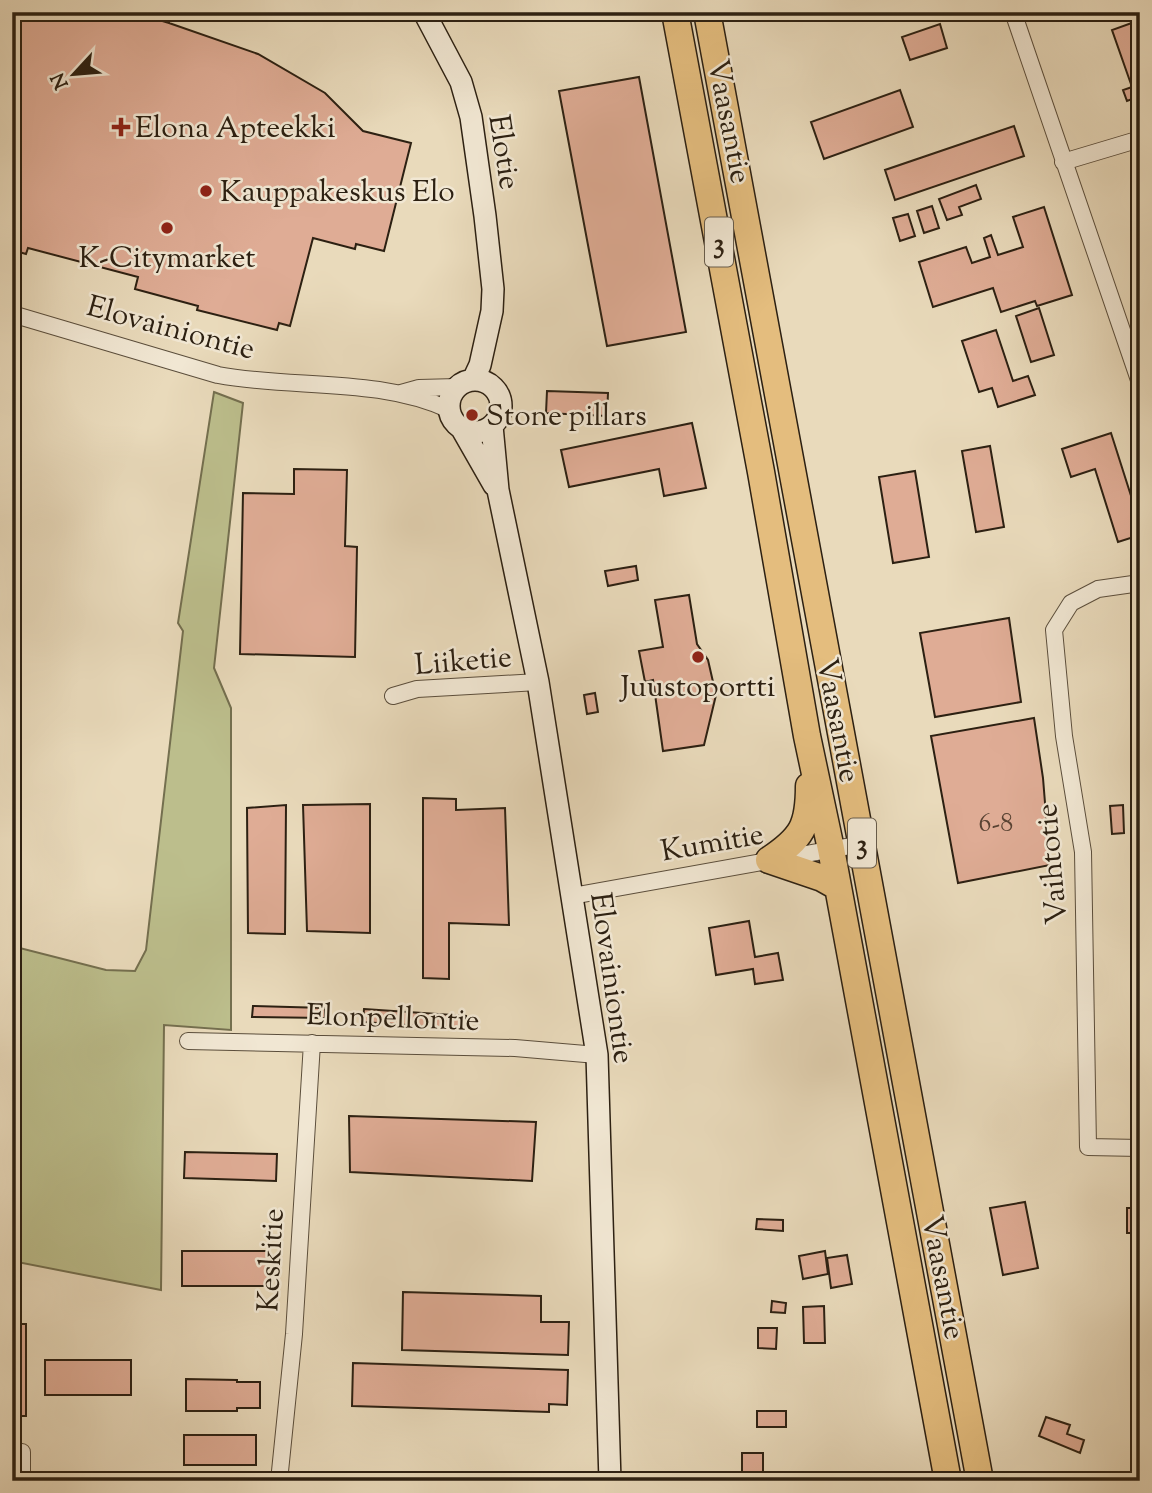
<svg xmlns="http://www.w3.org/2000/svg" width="1152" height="1493" viewBox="0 0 1152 1493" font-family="'Sorts Mill Goudy',serif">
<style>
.green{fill:#bcbe8c;stroke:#746f4f;stroke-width:2}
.building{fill:#dfac95;stroke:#2c2012;stroke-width:2}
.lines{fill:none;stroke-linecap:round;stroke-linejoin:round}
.minor-casing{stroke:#5b4e3c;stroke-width:18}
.secondary-casing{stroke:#2c2012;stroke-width:24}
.trunk-casing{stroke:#2c2012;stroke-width:29}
.minor{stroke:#f1e7d3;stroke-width:16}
.secondary{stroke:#f1e7d3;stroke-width:21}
.trunk{stroke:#e4bd7e;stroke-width:26}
.poi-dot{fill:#8f2418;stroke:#f1e7d3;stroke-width:2.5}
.labels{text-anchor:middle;stroke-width:5;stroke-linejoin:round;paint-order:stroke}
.number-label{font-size:26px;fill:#594333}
.shield{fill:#f1e7d3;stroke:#675c4c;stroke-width:2}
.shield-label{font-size:28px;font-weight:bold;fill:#2c2012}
.street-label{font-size:30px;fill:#2c2012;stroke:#f1e7d3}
.poi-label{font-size:30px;fill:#2c2012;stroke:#f1e7d3;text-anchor:start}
</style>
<rect width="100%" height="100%" fill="#e9dabb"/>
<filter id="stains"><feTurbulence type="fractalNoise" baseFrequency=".00286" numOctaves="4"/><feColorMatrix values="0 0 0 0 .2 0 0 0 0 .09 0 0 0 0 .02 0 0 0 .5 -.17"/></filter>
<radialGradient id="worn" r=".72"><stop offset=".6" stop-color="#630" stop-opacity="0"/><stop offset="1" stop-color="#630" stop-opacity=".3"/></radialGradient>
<path class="green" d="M214 392 243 403 214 668 231 708V1030L164 1025 161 1290 12 1261V946L106 970 135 971 146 950 183 631 178 623Z"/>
<path class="building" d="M12 12H133L169 23 258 54 325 93 363 131 411 143 384 251 356 244 355 249 313 238 290 326 279 323 277 330 197 310 198 306 135 289 138 277 28 248 26 254 12 250Z
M133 12H172L169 23Z
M1140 20V96L1127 101 1123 90 1132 87 1112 30Z
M940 24 947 48 910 60 902 37Z
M639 77 686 332 607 346 559 91Z
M900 90 913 127 824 159 811 122Z
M1014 126 1024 156 895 200 885 170Z
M976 185 981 199 959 207 962 215 947 220 939 199Z
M932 206 939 228 924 233 917 211Z
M1044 207 1072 295 1037 306 1035 301 1001 312 993 288 933 307 919 262 966 247 972 263 990 257 984 238 991 235 998 255 1023 247 1013 217Z
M908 214 915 236 900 241 893 218Z
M1039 308 1054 355 1031 362 1016 316Z
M996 330 1013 381 1028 376 1035 395 998 407 992 388 979 392 962 341Z
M547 391 608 393 607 416 546 413Z
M692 423 706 488 664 496 659 469 569 487 561 450Z
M1111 433 1140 524V535L1118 542 1095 469 1071 477 1062 449Z
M990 446 1004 527 976 532 962 451Z
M294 469 347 470 345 546 357 547 355 657 240 654 243 493 294 494Z
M915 471 929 557 893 563 879 477Z
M636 566 638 580 608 586 605 571Z
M689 595 697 644 708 660 716 695 704 745 663 751 653 680 645 682 639 651 663 647 655 600Z
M1009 618 1021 702 935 717 920 633Z
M1133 662H1140V745Z
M595 693 598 712 587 714 584 695Z
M1034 718 1043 778 1050 865 958 883 931 736Z
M423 798 456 799V810L505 808 509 925 449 923V979L423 978Z
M370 804V933L307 931 303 805Z
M286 805 285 934 248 933 247 808Z
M1123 805 1124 833 1112 834 1110 806Z
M749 921 755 957 778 953 783 980 755 984 753 969 716 975 709 928Z
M253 1006 325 1008V1018L252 1017Z
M364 1009 466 1016 465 1029 363 1022Z
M349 1116 536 1122 532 1181 350 1172Z
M185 1152 277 1154 276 1181 184 1178Z
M1025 1202 1038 1268 1003 1275 990 1208Z
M1127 1208H1140V1233H1127Z
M757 1219 783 1220V1231L756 1229Z
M182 1251H268V1286H182Z
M825 1251 828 1274 803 1279 799 1256Z
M847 1255 852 1284 831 1288 827 1258Z
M403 1292 541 1296V1322H569L568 1355 402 1350Z
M772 1301 786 1303 785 1313 771 1312Z
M824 1306 825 1343H804L803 1307Z
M12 1324H26V1416H13Z
M758 1328H777L776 1349 758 1348Z
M45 1360H131V1395H45Z
M353 1363 568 1370 567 1405 549 1404V1412L352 1406Z
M186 1379 237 1380V1382H260V1408H237V1411H186Z
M757 1411H786V1427H757Z
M1046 1417 1070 1425 1067 1434 1084 1440 1080 1453 1039 1436Z
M184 1435H256V1465H184Z
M742 1453H763V1475H742Z
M68 1473 141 1474V1481H68Z"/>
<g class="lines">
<defs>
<path id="minor" d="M1013 12 1140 383
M1063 162 1140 139
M12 314 218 375C294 389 378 377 450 410
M401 393 419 388 457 387
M1140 583 1098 589 1071 603 1054 630 1064 736 1083 852 1088 1147 1140 1148
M393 696 417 689 538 682
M572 896 862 844
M188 1041 515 1048 597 1055
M22 1481V1452
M279 1481 294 1334 312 1043"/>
<path id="secondary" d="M424 12 461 82 471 117 485 216 493 289 492 311 480 365 473 380
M449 406a26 26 0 1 1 52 0a26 26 0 1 1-52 0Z
M492 426 498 490 538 682 597 1055 610 1481
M462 429 494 485"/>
<path id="trunk" d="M675 12 761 472 807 736 831 849 948 1481
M707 12 980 1481
M769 860C802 838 809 826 809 786
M769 860 822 878 838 887"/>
</defs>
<use href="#minor" class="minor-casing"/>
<use href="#secondary" class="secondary-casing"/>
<use href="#trunk" class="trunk-casing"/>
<use href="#minor" class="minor"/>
<use href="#secondary" class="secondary"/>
<use href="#trunk" class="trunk"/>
</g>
<g class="poi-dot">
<path d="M117.5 116.5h7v7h7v7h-7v7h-7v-7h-7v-7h7z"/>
<circle cx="206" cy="191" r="7"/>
<circle cx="167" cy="228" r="7"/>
<circle cx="472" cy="415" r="7"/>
<circle cx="698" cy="657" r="7"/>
</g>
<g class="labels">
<g class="number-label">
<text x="996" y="831">6-8</text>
</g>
<g class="shield">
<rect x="705" y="217.5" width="28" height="49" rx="5"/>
<rect x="848" y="818.5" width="28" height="49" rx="5"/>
</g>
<g class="shield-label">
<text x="719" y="252">3</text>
<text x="862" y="853">3</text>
</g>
<g class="street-label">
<text transform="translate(730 121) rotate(79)" y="10">Vaasantie</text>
<text transform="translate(505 152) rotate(81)" y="10">Elotie</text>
<text transform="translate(171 327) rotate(15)" y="10">Elovainiontie</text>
<text transform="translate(463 660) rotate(-5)" y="10">Liiketie</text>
<text transform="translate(839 720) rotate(79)" y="10">Vaasantie</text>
<text transform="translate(712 842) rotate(-10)" y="10">Kumitie</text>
<text transform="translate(1051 864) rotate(-95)" y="10">Vaihtotie</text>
<text transform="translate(613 978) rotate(82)" y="10">Elovainiontie</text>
<text transform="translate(393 1017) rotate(2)" y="10">Elonpellontie</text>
<text transform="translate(270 1260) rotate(-87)" y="10">Keskitie</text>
<text transform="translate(944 1277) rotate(79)" y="10">Vaasantie</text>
</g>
<g class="poi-label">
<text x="135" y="137">Elona Apteekki</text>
<text x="220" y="201">Kauppakeskus Elo</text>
<text x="167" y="267" text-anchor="middle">K-Citymarket</text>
<text x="486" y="425">Stone pillars</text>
<text x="698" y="696" text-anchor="middle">Juustoportti</text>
</g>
</g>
<rect width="1152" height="1493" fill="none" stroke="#e9dabb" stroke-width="42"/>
<rect x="14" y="14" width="1124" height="1465" fill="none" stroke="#2c2012" stroke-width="3.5"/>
<rect x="21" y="21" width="1110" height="1451" fill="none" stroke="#2c2012" stroke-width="2"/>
<g transform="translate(74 74) rotate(244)" stroke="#f1e7d3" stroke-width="5" paint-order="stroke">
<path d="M0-5L12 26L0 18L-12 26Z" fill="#2c2012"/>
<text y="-10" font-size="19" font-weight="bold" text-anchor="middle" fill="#2c2012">N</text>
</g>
<rect width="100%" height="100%" filter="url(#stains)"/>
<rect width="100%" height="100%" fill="url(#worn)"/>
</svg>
